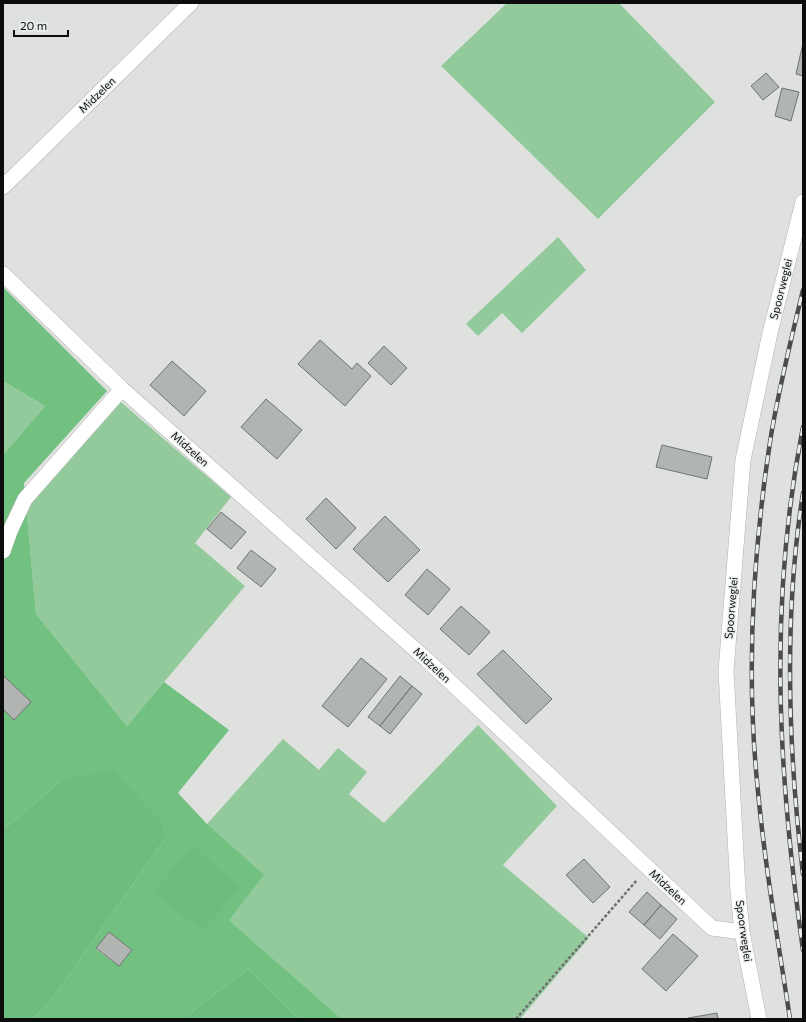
<svg xmlns="http://www.w3.org/2000/svg" width="806" height="1022" viewBox="0 0 806 1022" font-family="Commissioner,sans-serif">
<style>
.green{fill:#93ca9c}
.forest{fill:#72c181;fill-rule:evenodd}
.water{fill:#6ebd7e}
.building{fill:#b1b5b2;stroke:#707370}
.lines{fill:none;stroke-linecap:round;stroke-linejoin:round}
.minor-casing{stroke:#b1b4b1;stroke-width:16}
.path{stroke:#6e6f6e;stroke-width:2.5;stroke-dasharray:3 2;stroke-linecap:butt}
.minor{stroke:#fff;stroke-width:15}
.rail-casing{stroke:#4b4c4b;stroke-width:4.5}
.rail{stroke:#ebefeb;stroke-width:3;stroke-dasharray:9;stroke-linecap:butt}
.labels{text-anchor:middle;stroke-width:3;stroke-linejoin:round;paint-order:stroke}
.street-label{font-size:11px;fill:#0b0c0b;stroke:#ebefeb}
</style>
<rect width="100%" height="100%" fill="#dee1de"/>
<path class="green" d="M507 3H619L715 102 598 219 441 66Z
M558 237 586 270 522 333 502 313 478 336 466 324Z
M3 381 45 406 3 455Z
M121 402 231 497 195 543 245 586 127 726 36 614 26 506Z
M478 725 557 806 503 865 589 938 520 1019H342L229 920 207 824 283 739 319 770 338 748 367 772 349 794 384 823Z"/>
<path class="forest" d="M3 287 107 391 24 483 36 614 127 726 164 682 229 730 178 793 207 824 264 875 229 920 342 1019H299L248 969 194 1010 187 1019H31L48 1005 164 840 63 779 3 830V455L45 406 3 381ZM109 932 132 950 119 966 96 949Z"/>
<path class="water" d="M113 771 162 822 164 840 48 1005 31 1019H3V830L63 779Z
M193 845 240 889 202 931 154 892Z
M248 969 299 1019H187L194 1010Z"/>
<path class="building" d="M803 43V76L796 74Z
M766 73 779 87 763 100 751 86Z
M782 88 799 92 791 121 775 116Z
M320 340 352 369 357 363 371 376 345 406 298 364Z
M384 346 407 368 391 385 368 363Z
M172 361 206 391 184 416 150 385Z
M266 399 302 430 277 459 241 427Z
M662 445 712 457 707 479 656 467Z
M326 498 356 528 336 549 306 519Z
M221 512 246 532 231 549 207 529Z
M385 516 420 550 388 582 353 549Z
M251 550 276 569 261 587 237 568Z
M427 569 450 589 428 615 405 595Z
M461 606 490 632 469 655 440 629Z
M503 650 552 699 526 724 477 674Z
M361 658 387 679 348 727 322 706Z
M3 675 31 702 14 720 3 709Z
M400 676 412 686 380 726 368 717Z
M412 686 422 694 390 734 380 726Z
M584 859 610 887 593 903 566 875Z
M647 892 661 905 644 925 629 912Z
M661 905 677 919 660 939 644 925Z
M109 932 132 950 119 966 96 948Z
M673 934 698 956 666 991 642 969Z
M717 1013 718 1019H688V1018Z"/>
<g class="lines">
<defs>
<path id="minor" d="M3 187 191 3
M3 274 122 389 427 660 712 928 742 932
M3 551 10 531 25 499 122 389
M759 1019 742 932 738 891 726 671 743 460 770 333 803 202"/>
</defs>
<use href="#minor" class="minor-casing"/>
<path class="path" d="M516 1019 637 880"/>
<use href="#minor" class="minor"/>
<defs>
<path id="rail" d="M803 427C768 604 778 773 803 950
M803 493C783 619 788 748 803 874
M790 1019C778 940 764 861 757 781 746 668 753 554 770 442 778 391 791 340 803 290"/>
</defs>
<use href="#rail" class="rail-casing"/>
<use href="#rail" class="rail"/>
</g>
<g class="labels">
<g class="street-label">
<text transform="translate(97 95) rotate(-44)" y="4">Midzelen</text>
<text transform="translate(781 289) rotate(-76)" y="4">Spoorweglei</text>
<text transform="translate(190 449) rotate(42)" y="4">Midzelen</text>
<text transform="translate(731 608) rotate(-85)" y="4">Spoorweglei</text>
<text transform="translate(432 665) rotate(43)" y="4">Midzelen</text>
<text transform="translate(668 887) rotate(43)" y="4">Midzelen</text>
<text transform="translate(744 931) rotate(82)" y="4">Spoorweglei</text>
</g>
</g>
<rect width="806" height="1022" fill="none" stroke="#0b0c0b" stroke-width="8"/>
<path d="M14 30v6h54v-6" fill="none" stroke="#0b0c0b" stroke-width="2"/>
<text x="20" y="30" font-size="12" fill="#0b0c0b" stroke="#ebefeb" stroke-width="3" paint-order="stroke">20 m</text>
</svg>
